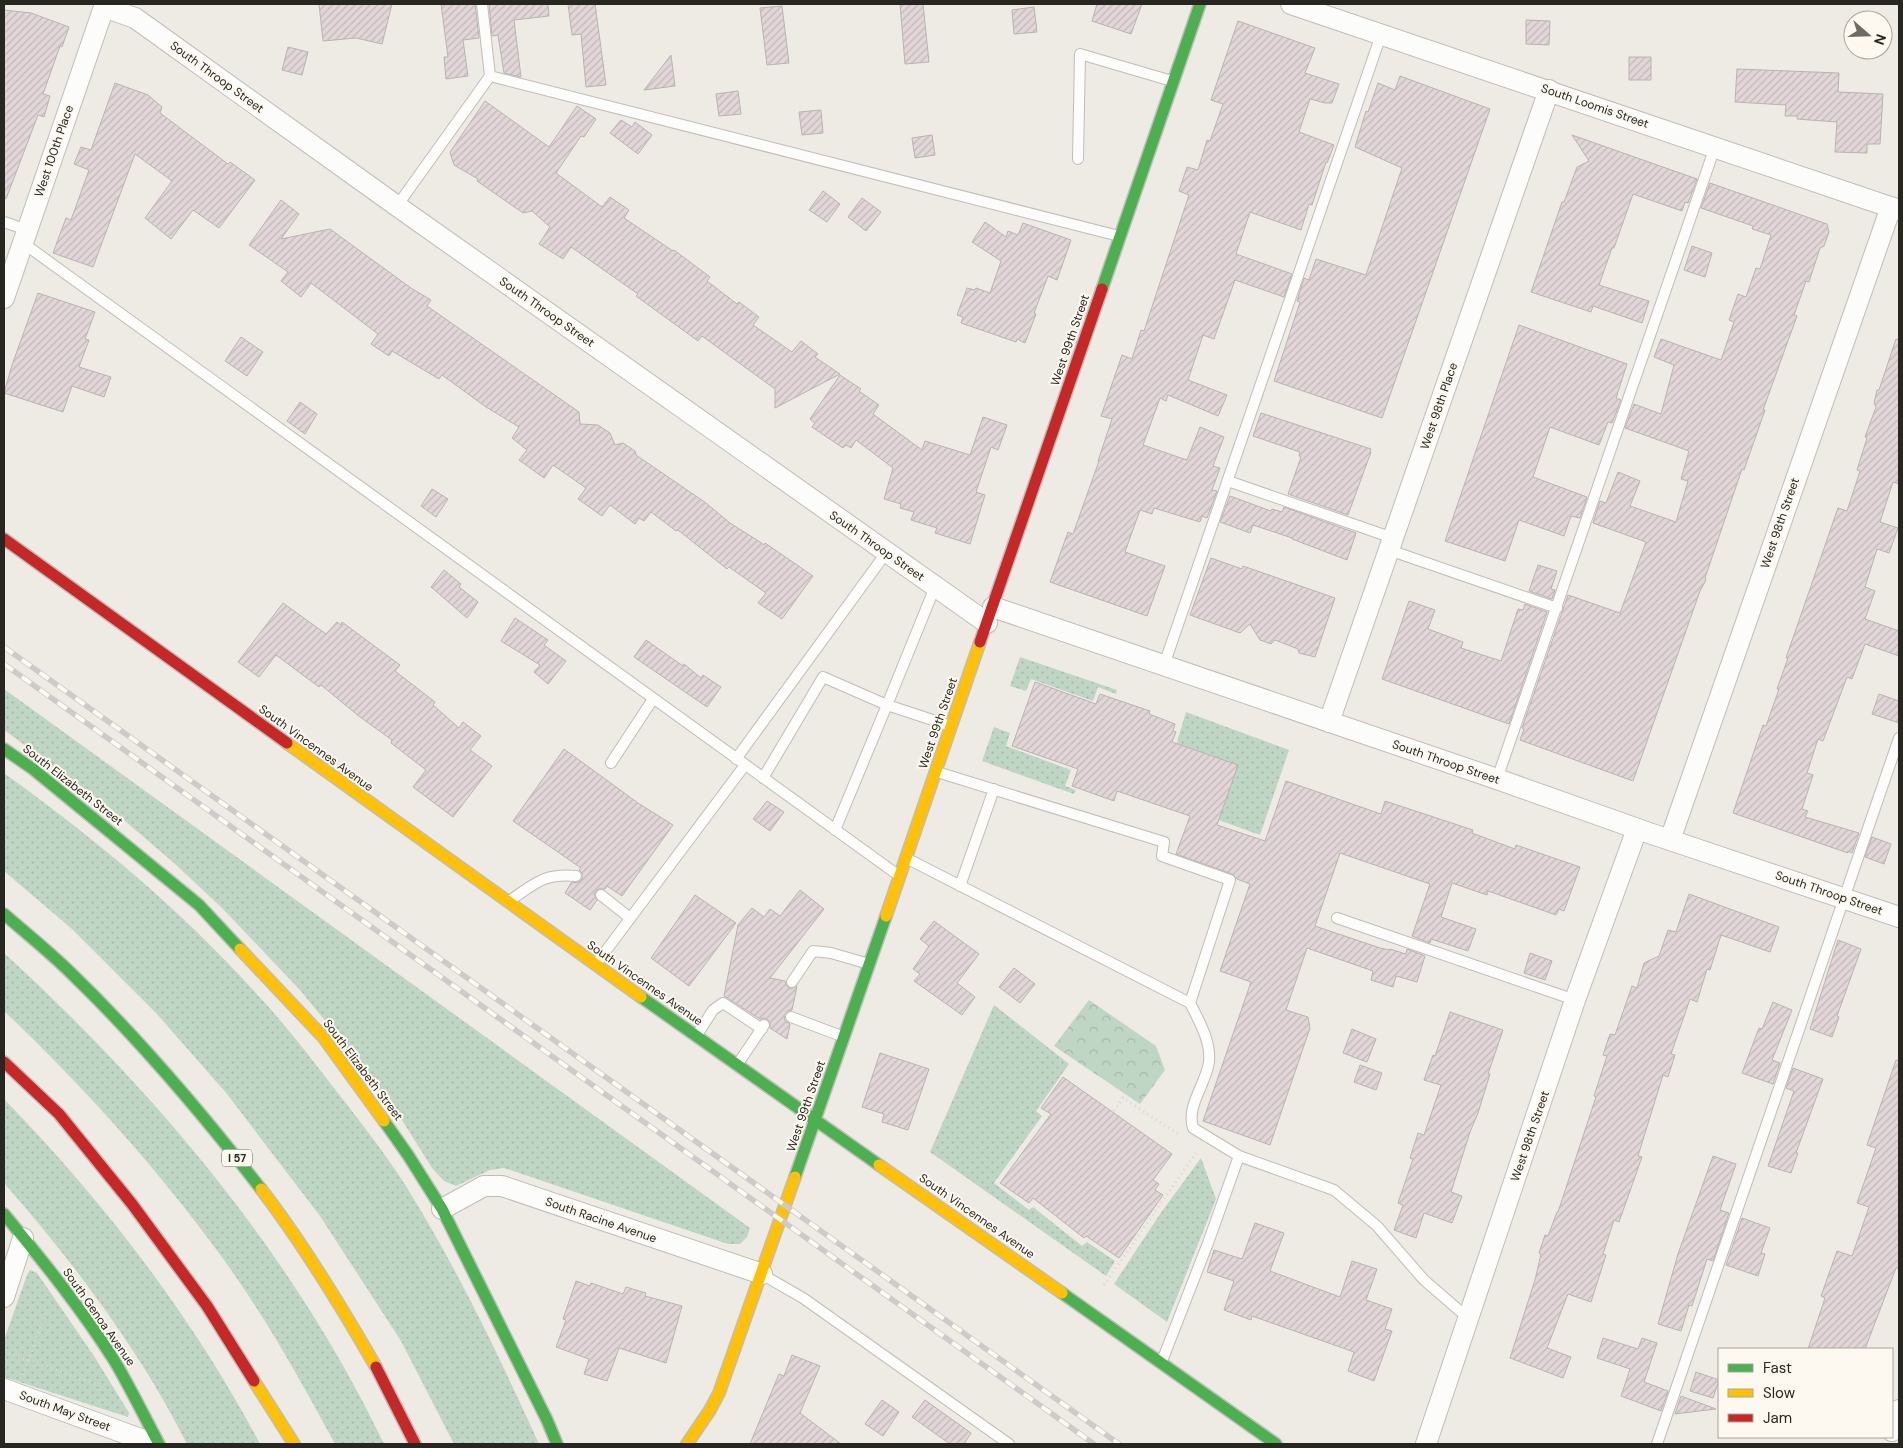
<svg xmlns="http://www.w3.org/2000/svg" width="1903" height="1448" viewBox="0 0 1903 1448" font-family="'DM Sans',sans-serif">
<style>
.grass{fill:url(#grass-dots)}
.park{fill:url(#park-crowns)}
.building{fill:url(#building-hatch);stroke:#b8b4b2}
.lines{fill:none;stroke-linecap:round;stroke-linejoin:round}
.lane-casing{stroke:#c0bdb8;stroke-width:12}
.street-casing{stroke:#c0bdb8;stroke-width:22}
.fast-casing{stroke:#c0bdb8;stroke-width:14}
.slow-casing{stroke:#c0bdb8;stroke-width:14}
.jam-casing{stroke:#c0bdb8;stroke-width:14}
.path{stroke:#d9d7d6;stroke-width:3;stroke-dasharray:1 4;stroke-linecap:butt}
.lane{stroke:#fcfcfb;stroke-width:10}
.street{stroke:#fcfcfb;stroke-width:20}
.fast{stroke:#4caf50;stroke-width:11}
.slow{stroke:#ffc107;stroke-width:11}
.jam{stroke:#c62828;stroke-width:11}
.rail-casing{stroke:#cccbc9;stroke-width:5.5}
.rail{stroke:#fef9f0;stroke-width:4;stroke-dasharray:11;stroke-linecap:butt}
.labels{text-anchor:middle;stroke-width:4;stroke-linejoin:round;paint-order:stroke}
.shield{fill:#fef9f0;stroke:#68655f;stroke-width:1}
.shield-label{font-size:11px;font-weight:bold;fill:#282621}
.street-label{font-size:12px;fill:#282621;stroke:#fef9f0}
</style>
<defs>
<pattern id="grass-dots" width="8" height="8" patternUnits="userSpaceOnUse" patternTransform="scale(1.25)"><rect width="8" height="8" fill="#bfd6c5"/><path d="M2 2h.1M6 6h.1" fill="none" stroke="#a4b8a9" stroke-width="1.8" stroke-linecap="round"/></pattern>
<pattern id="park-crowns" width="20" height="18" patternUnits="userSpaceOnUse" patternTransform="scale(1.25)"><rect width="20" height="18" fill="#bfd6c5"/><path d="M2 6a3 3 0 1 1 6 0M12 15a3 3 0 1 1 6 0" fill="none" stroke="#a4b8a9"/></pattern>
<pattern id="building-hatch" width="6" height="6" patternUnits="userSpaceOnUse" patternTransform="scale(1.25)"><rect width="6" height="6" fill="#e2d6d8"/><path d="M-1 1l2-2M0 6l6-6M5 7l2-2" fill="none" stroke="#c2b8b9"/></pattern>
</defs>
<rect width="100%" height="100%" fill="#eeeae4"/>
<path class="grass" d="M1020 657 1117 690 1116 694 1098 687 1093 701 1031 679 1026 691 1010 686Z
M4 689 750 1228 747 1237 740 1244H728L504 1168 490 1170 456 1186 444 1181 432 1168 402 1120 353 1055 300 990 223 909 174 863 104 803 4 730Z
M1186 712 1289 750 1260 835 1160 799Z
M994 727 1010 733 1006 746 1071 770 1065 786 1076 790 1074 794 982 761Z
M4 773C94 838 179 908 254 991 284 1023 311 1058 337 1092 362 1124 388 1157 409 1191 459 1272 500 1358 539 1444H454L401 1341 320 1216 227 1094 157 1014 72 929 4 871Z
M4 953C157 1093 294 1256 384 1444H335C301 1381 266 1318 224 1260 159 1170 84 1087 4 1011Z
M994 1005 1069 1064 1036 1111 1042 1116 994 1183 1029 1210 1033 1207 1082 1246 1087 1242 1115 1261 1106 1276 930 1152Z
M4 1099C104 1202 193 1317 260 1444H187C139 1349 74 1263 4 1183Z
M1201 1158 1216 1199 1167 1322 1114 1284 1160 1214Z
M30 1270 37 1273 94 1356 126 1408 129 1413 128 1417 4 1377V1340L27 1275Z"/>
<path class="park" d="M1089 1000 1156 1046 1165 1070 1140 1104 1054 1046Z"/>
<path class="building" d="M319 4H392L382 44 356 38 323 41Z
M441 4H475L479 38 463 40 468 76 446 79 444 57H448Z
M489 4H548L549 16 514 20 521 77 504 73 498 35 492 36Z
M568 4H595L606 85 586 87 581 34 572 35Z
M900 4H923L929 62 905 64Z
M1097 4H1142L1131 34 1092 21Z
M782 6 789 63 767 65 760 8Z
M1034 7 1037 32 1014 34 1012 10Z
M4 10 31 13 69 27 62 47 60 46 43 94 50 96 44 117 38 115 6 199 4 198Z
M1526 20 1550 21 1549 45 1526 44Z
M1238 21 1315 48 1305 73 1339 84 1332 103H1325L1310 99 1299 132 1334 145 1327 163 1326 162 1312 205 1309 204 1301 230 1250 212 1236 254 1292 274 1284 297 1235 280 1214 339 1203 335 1188 380 1227 395 1218 416 1168 395 1166 401 1160 398 1143 445 1187 460 1200 427 1224 437 1213 466 1220 468 1212 490 1217 491 1207 518 1202 516 1200 522 1154 508 1152 514 1140 510 1125 552 1165 566 1147 616 1050 582 1068 532 1073 534 1099 461H1098L1112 419 1101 416 1122 355 1132 359 1141 330 1144 331 1189 195 1179 191 1187 167 1198 170 1207 140 1210 141 1223 104 1211 100Z
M288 47 308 52 302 75 282 70Z
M671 55 675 86 644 90Z
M1629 57H1651V80H1629Z
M1737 69 1839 73 1838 92 1883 94 1880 144H1867V153L1835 152 1837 122 1797 119V116H1785L1786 105 1735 102Z
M1400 76 1490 109 1382 418 1274 381 1300 302 1297 301 1304 278 1309 280 1316 259 1366 275 1402 168 1355 147 1366 111 1368 112 1378 83 1395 90Z
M115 83 148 95 162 107 160 113 228 164 230 162 255 180 219 228 193 210 171 239 145 218 172 181 135 154 93 267 53 253 66 218 71 220 89 170 74 164 81 147 91 150Z
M738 91 741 114 719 116 716 94Z
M485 101 549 147 577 106 596 119 584 137 581 136 556 173 602 207 610 197 629 210 624 218 673 251 674 250 710 277 707 281 737 304 739 302 759 317 753 325 792 352 801 341 818 354 815 357 840 374 775 408V389L702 336 698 341 636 296 638 294 571 247 563 259 539 244 550 227 532 211 523 213 477 181 478 179 454 165 450 152Z
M821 110 823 133 802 135 799 112Z
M621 120 632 127 635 122 652 135 638 154 610 133Z
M932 135 935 155 915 158 912 138Z
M1572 135 1697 179 1688 203 1685 202 1682 211 1633 194 1614 248H1612L1599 285 1649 301 1642 323 1593 306 1591 312 1531 292 1562 202H1564L1577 167 1589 161Z
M1710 183 1827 224 1829 232 1824 246 1820 248 1809 282 1806 281 1794 315 1797 316 1763 410H1765L1744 470 1742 469 1705 578 1706 580 1700 591 1633 781 1520 740 1524 729 1522 728 1568 595 1620 613 1646 542 1593 523 1600 501 1606 503 1618 472 1640 481 1630 506 1676 522 1688 481 1681 479 1689 451 1625 428 1634 404 1661 414 1674 365 1654 357 1661 339 1721 360 1734 322 1729 320 1738 294 1746 297 1756 268 1760 269 1771 235 1752 229 1753 226 1701 208Z
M823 191 840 204 827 222 809 210Z
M862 198 881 212 866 231 848 217Z
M281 200 299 214 281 239 330 229 411 288 431 300 427 306 579 412 580 424 598 425 610 433 615 445 623 443 635 451 636 455 706 503 730 523 760 542 764 545 765 543 813 576 782 619 758 603 766 593 729 567 727 569 678 530 676 531 651 512 644 521 639 518 635 524 610 505 602 516 578 499 586 488 553 465 544 478 519 460 527 450 512 438 519 427 486 407 442 375 439 379 392 351 389 356 371 344 378 334 311 283 301 297 281 281 288 272 249 245Z
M985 222 1006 237 1008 231 1018 235 1023 223 1071 240 1057 280 1048 276 1034 313 1036 314 1025 343 1017 339 1016 342 961 323 963 317 957 315 967 288 975 290 976 288 990 293 1001 261 972 242Z
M1692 246 1712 253 1705 277 1684 270Z
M38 293 95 312 85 339 89 340 79 367 111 377 104 397 72 386 63 412 4 393 12 365Z
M1519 325 1627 364 1616 398 1621 400 1612 423 1608 422 1599 445 1550 427 1533 477 1587 497 1580 518 1571 516 1564 536 1519 520 1505 561 1445 541Z
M241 337 263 352 247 376 225 361Z
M1896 339 1899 340V484L1893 482 1880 522 1898 528 1889 553 1877 549 1865 587 1875 591 1865 619 1899 631V656L1865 644 1852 679 1847 677 1823 741 1818 739 1807 773 1813 775 1802 809 1808 811 1805 817 1859 833 1852 853 1848 851V853L1733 813 1763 725 1766 726 1779 689H1777L1788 658H1786L1838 508 1847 511 1860 471 1857 470 1867 438 1865 437 1876 407 1874 403 1877 390H1879Z
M840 375 861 389 859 391 879 405 873 414 922 450 925 441 970 455 983 417 1007 425 998 450 991 447 976 492 985 495 970 544 935 533 937 528 911 520 914 512 900 508 901 504 884 499 893 468 856 440 851 448 846 445 843 448 812 427 815 423 810 419Z
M300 402 317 414 305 434 287 421Z
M1261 413 1371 449 1370 452H1371L1348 515 1288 494 1301 457 1299 456 1300 452 1253 436Z
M432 489 448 499 436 517 421 506Z
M1230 496 1271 511 1272 509 1282 512 1284 507 1356 533 1347 560 1292 539V538L1253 525 1250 533 1220 522Z
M1211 558 1242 569 1243 566 1335 598 1315 657 1299 653 1298 649 1275 640 1271 644 1260 640 1250 624 1240 633 1190 615Z
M1538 565 1557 571 1551 589 1555 590 1552 599 1529 591Z
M444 570 461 584 459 587 478 602 467 618 431 587Z
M1409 601 1435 610 1428 629 1463 642 1461 648 1501 661 1518 609 1523 610 1525 604 1547 612 1509 724 1382 679Z
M283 603 326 634 337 622 341 625 342 622 400 665 395 671 435 702 433 705 459 728 463 722 481 736 470 750 492 766 453 817 413 787 426 770 391 743 392 740 360 717 321 685 319 687 276 655 259 677 238 662Z
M515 618 548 640 544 645 566 661 548 684 534 672 540 665 501 641Z
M646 640 683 666 684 664 701 678 703 675 721 687 707 707 634 657Z
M1035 682 1096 704 1100 694 1150 711 1149 714 1175 724 1173 731 1176 732 1172 742 1238 765 1217 825 1265 841 1286 781 1381 814 1385 801 1473 830 1472 833 1515 849 1516 845 1580 867 1564 911 1559 909 1556 915 1488 891 1487 895 1452 883 1441 917 1476 929 1468 951 1431 939 1430 943 1412 936 1430 884 1340 853 1315 926 1380 948 1390 950V949L1406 954 1407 949 1425 956 1417 982 1396 976 1393 987 1371 980 1373 971 1307 948 1286 1010 1308 1017 1310 1028 1270 1145 1203 1121 1251 982 1220 971 1250 884 1237 879 1232 874 1176 854 1190 816 1117 791 1114 801 1072 786 1078 769 1012 746Z
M1879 694 1899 701V723L1872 714Z
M564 749 638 803 673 825 622 896 607 886 605 889H598L594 894 597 900 590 910 565 893 571 883 579 882 582 879V873L579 870 581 868 513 821Z
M767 801 784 812 770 831 753 819Z
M1872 837 1891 844 1884 864 1865 857Z
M800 890 824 909 770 978 785 981 786 985 791 989 797 986 792 1010 787 1011 784 1015 785 1021 790 1024 787 1039 770 1028V1022L768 1020 764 1018 760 1019 724 996 738 925 752 908 764 917 770 909 780 916Z
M1689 894 1779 927 1770 952 1721 935 1710 970 1707 969 1697 1002 1690 999 1671 1054 1675 1055 1668 1077 1663 1075 1638 1156 1642 1157 1619 1222 1614 1220 1603 1254 1606 1255 1591 1302 1568 1294 1547 1348 1571 1357 1563 1378 1510 1358 1535 1280 1541 1254 1539 1253 1545 1235 1548 1236 1557 1212H1558L1596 1097 1594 1096 1607 1056 1603 1055 1610 1034 1615 1035 1632 986 1637 988 1644 963 1659 956 1668 930 1676 932Z
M695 895 736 923 689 986 651 958Z
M934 921 979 954 957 983 975 997 962 1015 914 981 920 974 913 969 929 946 920 939Z
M1838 940 1861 949 1837 1016 1839 1017 1832 1037 1810 1029Z
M1530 953 1552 961 1545 980 1524 973Z
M1014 968 1035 984 1020 1003 999 987Z
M1773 1002 1792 1010 1772 1060 1780 1063 1773 1084 1742 1073 1759 1028 1762 1029Z
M1450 1012 1503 1030 1488 1074H1490L1478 1113 1470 1132 1451 1192 1462 1196 1452 1223 1424 1213 1416 1238 1394 1230 1403 1205 1398 1203 1413 1159 1410 1158 1418 1133 1424 1135 1441 1085 1424 1080 1433 1055 1435 1056Z
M1352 1029 1376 1039 1367 1062 1343 1053Z
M880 1053 929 1069 908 1130 882 1122 884 1114 862 1107Z
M1896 1060 1899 1061V1269L1896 1268 1865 1349H1808L1825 1298 1821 1296 1837 1251 1852 1256 1869 1207 1857 1203 1876 1148 1867 1145Z
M1360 1065 1382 1073 1376 1090 1354 1082Z
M1793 1068 1823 1079 1796 1153H1798L1791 1173 1768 1166 1794 1091 1786 1088Z
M1063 1077 1172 1154 1153 1180 1159 1184 1155 1190 1163 1195 1119 1258 1086 1236 1084 1238 1033 1198 1029 1203 1000 1183 1051 1114 1041 1108Z
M1713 1156 1736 1164 1720 1210 1729 1213 1713 1261 1707 1259 1692 1306 1689 1305 1681 1331 1658 1324 1678 1254Z
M1742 1218 1770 1228 1761 1253 1765 1254 1758 1276 1726 1265Z
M1255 1223 1284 1233 1270 1271 1340 1297 1352 1261 1377 1269 1366 1300 1392 1309 1385 1329 1392 1331 1374 1381 1348 1371 1354 1352 1252 1316 1251 1320 1224 1310 1234 1281 1207 1272 1214 1250 1242 1259Z
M576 1281 590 1286 591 1283 623 1294 626 1287 646 1293 645 1296 682 1306 666 1363 619 1348 607 1381 584 1374 589 1359 556 1347 566 1320 563 1319Z
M1603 1338 1638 1349 1642 1338 1657 1343 1644 1382 1668 1391 1661 1411 1621 1396 1630 1369 1597 1358Z
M792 1355 820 1366 800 1413 841 1444H750L779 1374 784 1376Z
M1696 1372 1719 1380 1713 1398 1690 1391Z
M1681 1396 1716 1409 1675 1414Z
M882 1400 899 1412 883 1436 865 1424Z
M925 1400 971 1433 964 1444H950L912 1417Z"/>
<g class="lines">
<defs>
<path id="lane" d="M490 76 1119 236
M1078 159 1080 54 1172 81
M397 206 490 76 482 4
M4 222 27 230
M23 243 898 875
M1228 481 1393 538
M1389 550 1557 608
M935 587 887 705 951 726
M1164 665 1381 35
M736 759 886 553
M611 763 653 699
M763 778 823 677 887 705 835 830
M1497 779 1715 147
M906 858 1190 1003 1230 880 1162 856 1164 842 937 772
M960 886 994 789
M601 895 630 918
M509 901C535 884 543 873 576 876
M1337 918 1575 1000
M596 964 745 765
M792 982 813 951 831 953 869 964
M1190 1003C1199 1021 1211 1041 1209 1062 1206 1084 1186 1106 1193 1128L1239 1156
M791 1017 844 1037
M697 1035 713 1010 723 1003 762 1029
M737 1065 764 1025
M763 1275 803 1298 1009 1444
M1162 1361 1208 1243 1239 1156 1334 1190 1377 1226 1424 1280 1468 1318
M1657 1444 1899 738"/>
<path id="street" d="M1291 4 1899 210
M104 7 135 18 397 206 987 623
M4 298 105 4
M993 607 1497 779 1652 834 1899 917
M1329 722 1549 90
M1670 840 1891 207
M442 1209 484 1186H502L762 1274
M4 1297 23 1238
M4 1389 154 1444
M1892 1431 1899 1410
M1426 1444 1575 1000 1637 829"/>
<path id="fast" d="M1102 289 1200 4
M4 749 33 769 199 905 240 949
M4 914C27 934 51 953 73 975 141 1041 202 1113 261 1189
M641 997 879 1165
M384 1121 408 1155 442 1209 547 1420 557 1444
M795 1177 886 916
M4 1214C43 1261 81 1308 114 1360 130 1387 144 1416 159 1444
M1062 1293 1276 1444"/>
<path id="slow" d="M287 743 641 997
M886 916 980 642
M240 949 323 1037 384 1121
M879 1165 1062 1293
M261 1189C304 1245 341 1306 376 1367
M254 1381 294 1444
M687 1444 710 1410 719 1393 795 1177"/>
<path id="jam" d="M4 539 287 743
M980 642 1102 289
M4 1062 59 1114 132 1204 207 1306 254 1381
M376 1367 415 1444"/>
</defs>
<use href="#lane" class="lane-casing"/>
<use href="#street" class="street-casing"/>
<use href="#fast" class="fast-casing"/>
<use href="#slow" class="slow-casing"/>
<use href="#jam" class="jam-casing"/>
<path class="path" d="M1114 1111 1123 1098 1178 1134
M1104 1285 1198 1150
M4 1352 99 1385
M23 1375 47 1309"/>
<use href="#lane" class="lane"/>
<use href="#street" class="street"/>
<use href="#fast" class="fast"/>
<use href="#slow" class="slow"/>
<use href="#jam" class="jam"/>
<defs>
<path id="rail" d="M4 647 1119 1444
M4 664 1094 1444"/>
</defs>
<use href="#rail" class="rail-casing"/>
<use href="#rail" class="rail"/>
</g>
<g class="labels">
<rect class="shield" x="222" y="1149.5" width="30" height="17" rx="4"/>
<g class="shield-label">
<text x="237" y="1162">I 57</text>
</g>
<g class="street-label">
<text transform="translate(217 77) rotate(36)" y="4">South Throop Street</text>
<text transform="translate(1595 106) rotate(19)" y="4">South Loomis Street</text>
<text transform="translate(54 151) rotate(-71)" y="4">West 100th Place</text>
<text transform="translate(547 312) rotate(35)" y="4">South Throop Street</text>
<text transform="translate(1070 340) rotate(-71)" y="4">West 99th Street</text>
<text transform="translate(1439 406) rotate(-71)" y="4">West 98th Place</text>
<text transform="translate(1780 523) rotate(-71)" y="4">West 98th Street</text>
<text transform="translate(877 546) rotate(35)" y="4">South Throop Street</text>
<text transform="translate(938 723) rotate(-71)" y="4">West 99th Street</text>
<text transform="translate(316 748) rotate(36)" y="4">South Vincennes Avenue</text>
<text transform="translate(1446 762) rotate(19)" y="4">South Throop Street</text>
<text transform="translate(73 785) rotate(38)" y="4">South Elizabeth Street</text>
<text transform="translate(1829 893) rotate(19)" y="4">South Throop Street</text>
<text transform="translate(645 983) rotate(35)" y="4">South Vincennes Avenue</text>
<text transform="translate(363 1070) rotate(53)" y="4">South Elizabeth Street</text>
<text transform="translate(806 1106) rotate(-71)" y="4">West 99th Street</text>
<text transform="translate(1530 1136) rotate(-71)" y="4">West 98th Street</text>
<text transform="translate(977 1216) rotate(35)" y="4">South Vincennes Avenue</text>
<text transform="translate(601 1220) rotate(19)" y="4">South Racine Avenue</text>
<text transform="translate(99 1317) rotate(55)" y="4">South Genoa Avenue</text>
<text transform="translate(65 1411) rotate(20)" y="4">South May Street</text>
</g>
</g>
<rect width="1903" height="1448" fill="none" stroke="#282621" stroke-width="10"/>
<rect x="1718" y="1348" width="175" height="90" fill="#fef9f0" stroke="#a8a59d"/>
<rect x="1728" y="1364" width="25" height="8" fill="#4caf50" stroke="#a8a59d"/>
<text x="1763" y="1373" font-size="15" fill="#282621">Fast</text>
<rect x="1728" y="1389" width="25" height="8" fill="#ffc107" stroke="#a8a59d"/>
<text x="1763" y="1398" font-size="15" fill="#282621">Slow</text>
<rect x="1728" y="1414" width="25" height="8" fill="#c62828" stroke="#a8a59d"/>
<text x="1763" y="1423" font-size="15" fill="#282621">Jam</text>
<g transform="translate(1868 35) rotate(110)"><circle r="24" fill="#fef9f0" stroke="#a8a59d"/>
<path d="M0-4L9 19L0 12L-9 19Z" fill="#6d6b65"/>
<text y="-8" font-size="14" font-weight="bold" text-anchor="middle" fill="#282621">N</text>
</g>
</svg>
